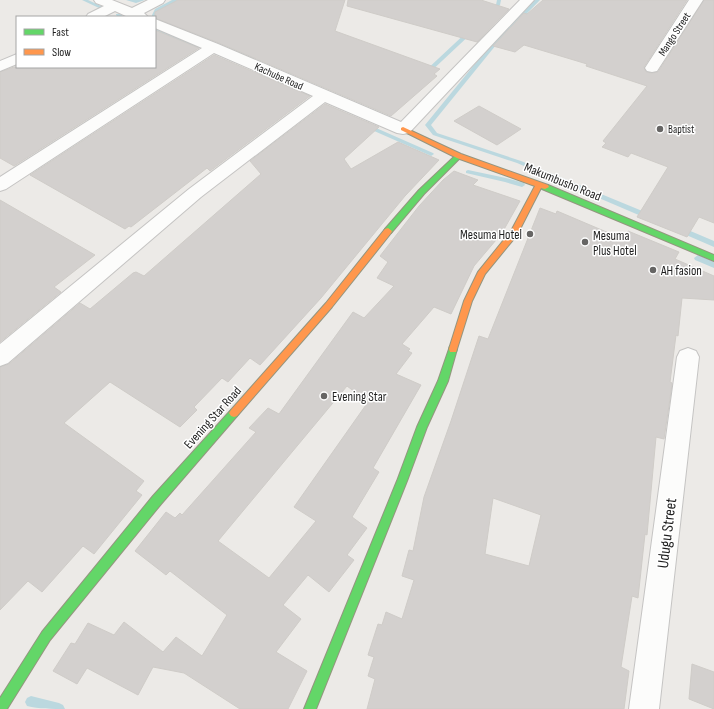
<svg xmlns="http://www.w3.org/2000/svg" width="714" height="709" viewBox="0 0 714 709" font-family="'Sofia Sans Condensed',sans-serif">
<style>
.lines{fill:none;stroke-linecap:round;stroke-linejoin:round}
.stream{fill:#bbd8df;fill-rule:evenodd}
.building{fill:#d3d0ce;stroke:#cfccc8;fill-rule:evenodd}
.street-casing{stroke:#c5c4c3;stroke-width:2}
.fast-casing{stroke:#94957f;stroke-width:2}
.slow-casing{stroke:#94957f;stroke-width:2}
.street{fill:#fcfcfb;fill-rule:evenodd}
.fast{fill:#63d668;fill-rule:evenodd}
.slow{fill:#ff974d;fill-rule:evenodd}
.poi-dot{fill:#666564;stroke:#fff;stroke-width:1.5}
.labels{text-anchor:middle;stroke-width:3;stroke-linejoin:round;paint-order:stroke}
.far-street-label{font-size:11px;fill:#1e1e1e;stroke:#fff}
.far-poi-label{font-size:11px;fill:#1e1e1e;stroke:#fff;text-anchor:start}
.street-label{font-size:13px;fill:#1e1e1e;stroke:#fff}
.poi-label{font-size:13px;fill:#1e1e1e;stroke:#fff;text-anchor:start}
.near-street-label{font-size:16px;fill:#1e1e1e;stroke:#fff}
</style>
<rect width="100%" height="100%" fill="#eceae7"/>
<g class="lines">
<path class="stream" d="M82 0H88L103 7 99 8Z
M126 0H145L136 3Z
M172 0H178L159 11 157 14 166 19V21H162L152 16V15L155 9Z
M497 0H501L500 5 493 13H489V11L496 5Z
M535 0H540L496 45 431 125 437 133 521 161 652 215V219H648L517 163 433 135 425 125 492 43Z
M116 14H120L124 17H118L116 15Z
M155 27 197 46 198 47 193 48 155 31Z
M469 30 474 31 427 75H423V73Z
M367 124 433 153 434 154 431 156 429 155 365 127V125Z
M468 170 506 178 524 183 525 185 522 187 505 182 466 173V171Z
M677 227H681L714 241V247L677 231 676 229Z
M698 255 714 262V268L695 260 694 258Z
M31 696 59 703 63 705 65 709C52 709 39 709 27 706L25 702 27 698Z"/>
</g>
<path class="building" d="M178 0H345L335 31 440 69 434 74 437 76 391 116 219 43 155 18V12Z
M348 0H481L509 9 477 42 347 6Z
M543 0H687L644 67 646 72 652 73 658 72 704 0H714V223L699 217 687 237 637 217 668 167 631 153 628 157 602 147 606 143 603 141 647 86 586 66 587 64 524 45 515 52 493 46 524 13 527 14Z
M155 30 199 48 14 166 0 158V72L14 67H155Z
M214 55 310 96 210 171 207 168 131 227 129 226 125 229 30 175Z
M325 104 379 127 344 159 351 169 398 142 439 160 405 196 321 298 260 365 250 358 228 382 222 378 194 407 197 410 180 427 110 382 64 423 144 481 136 491 142 495 94 554 83 546 42 592 28 581 0 610V367L9 364 80 303 90 309 133 273 136 272 144 276 261 174 250 161Z
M479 106 521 129 497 145 454 121Z
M454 171 478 180 473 185 520 201 502 233 474 266 451 314 434 307 402 344 410 349 408 351 412 353 396 374 421 385 373 468 379 472 352 517 367 528 347 555 354 560 329 592 308 575 283 605 301 619 276 652 307 671 288 709H240L184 673 153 667 138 695 87 668 77 684 53 671 71 643 75 644 88 623 114 635 124 622 163 652 176 637 202 656 227 615 170 571 166 575 135 551 166 512 175 518 180 513 182 515 256 432 249 428 268 408 279 414 353 312 364 318 394 286 377 278 388 262 380 256 419 206 443 180ZM347 386 368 402 294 507 316 521 269 578 218 541Z
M0 200 95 255 54 287 61 292 0 342Z
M540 208 556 214 557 211 623 239 628 231 679 252 675 259 714 276V300L682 298 678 336 676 335 670 382 672 383V385L664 439 656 437 647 535 645 534 638 598 632 596 621 667 629 671 624 709H367L375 679 368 676 374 657 368 655 378 624 382 625 386 612 402 619 414 580 402 576 409 550 413 551 424 497 451 421 479 336 488 339ZM493 498 541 515 529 566 485 554Z
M692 664 714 672V709L689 699Z"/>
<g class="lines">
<defs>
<path id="street" d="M94 0H112L132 8 148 0H165L163 3 144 13 148 17H128L115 11 103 17H86L88 14 104 6 96 3Z
M520 0H534L409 133 403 134 397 133 325 102 201 197 8 363 0 366V344L189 189 313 96 214 53 6 189 0 191V177L202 48 155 28V19L218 44 401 122Z
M689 0H703L657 71 652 72 647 71 645 68Z
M17 54V64L0 71V61Z
M688 348 696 351 699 357 659 709H629L677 357 680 351Z"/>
<path id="fast" d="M457 154H459L462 156 424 194 391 233H385L384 231 385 229 419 190Z
M542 185H548L714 255V261L542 189Z
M453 345 456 346 457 349 448 381 427 427 407 481 316 709H304L397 481 417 427 438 381 449 349 450 346Z
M234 409 237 410 239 413 237 416 161 504 50 640 7 709H0V698L42 632 153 496 231 410Z"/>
<path id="slow" d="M403 127 461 154 548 185 549 187 545 189 541 188 517 235 485 274 472 301 457 349 456 352H450L449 349 464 301 478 272 511 231 535 186 457 158 401 130V128Z
M388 228 392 231 391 233 332 307 237 416 234 417 231 416 229 413 231 410 326 303 385 229Z"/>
</defs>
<use href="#street" class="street-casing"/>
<use href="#fast" class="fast-casing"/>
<use href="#slow" class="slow-casing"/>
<use href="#street" class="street"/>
<use href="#fast" class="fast"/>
<use href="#slow" class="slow"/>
</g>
<g class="poi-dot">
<circle cx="660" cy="129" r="4"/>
<circle cx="530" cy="234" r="4"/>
<circle cx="585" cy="242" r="4"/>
<circle cx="653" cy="270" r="4"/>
<circle cx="324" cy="396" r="4"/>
</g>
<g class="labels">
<g class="far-street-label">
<text transform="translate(674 34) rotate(-57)" y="4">Mango Street</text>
<text transform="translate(279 76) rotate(24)" y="4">Kachube Road</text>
</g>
<g class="far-poi-label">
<text x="668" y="133">Baptist</text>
</g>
<g class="street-label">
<text transform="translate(563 181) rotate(22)" y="5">Makumbusho Road</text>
<text transform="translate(212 417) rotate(-48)" y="5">Evening Star Road</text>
</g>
<g class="poi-label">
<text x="522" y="239" text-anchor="end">Mesuma Hotel</text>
<text x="593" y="240">Mesuma<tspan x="593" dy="15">Plus Hotel</tspan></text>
<text x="661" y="275">AH fasion</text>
<text x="332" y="401">Evening Star</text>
</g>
<g class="near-street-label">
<text transform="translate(666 533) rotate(-83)" y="6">Udugu Street</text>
</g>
</g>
<rect x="16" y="16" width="140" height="52" fill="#ffffff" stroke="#a5a5a5"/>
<rect x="24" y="29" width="20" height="6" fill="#63d668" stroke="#a5a5a5"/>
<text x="52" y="36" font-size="12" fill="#1e1e1e">Fast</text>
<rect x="24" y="49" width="20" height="6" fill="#ff974d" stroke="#a5a5a5"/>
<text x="52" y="56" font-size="12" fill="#1e1e1e">Slow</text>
</svg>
